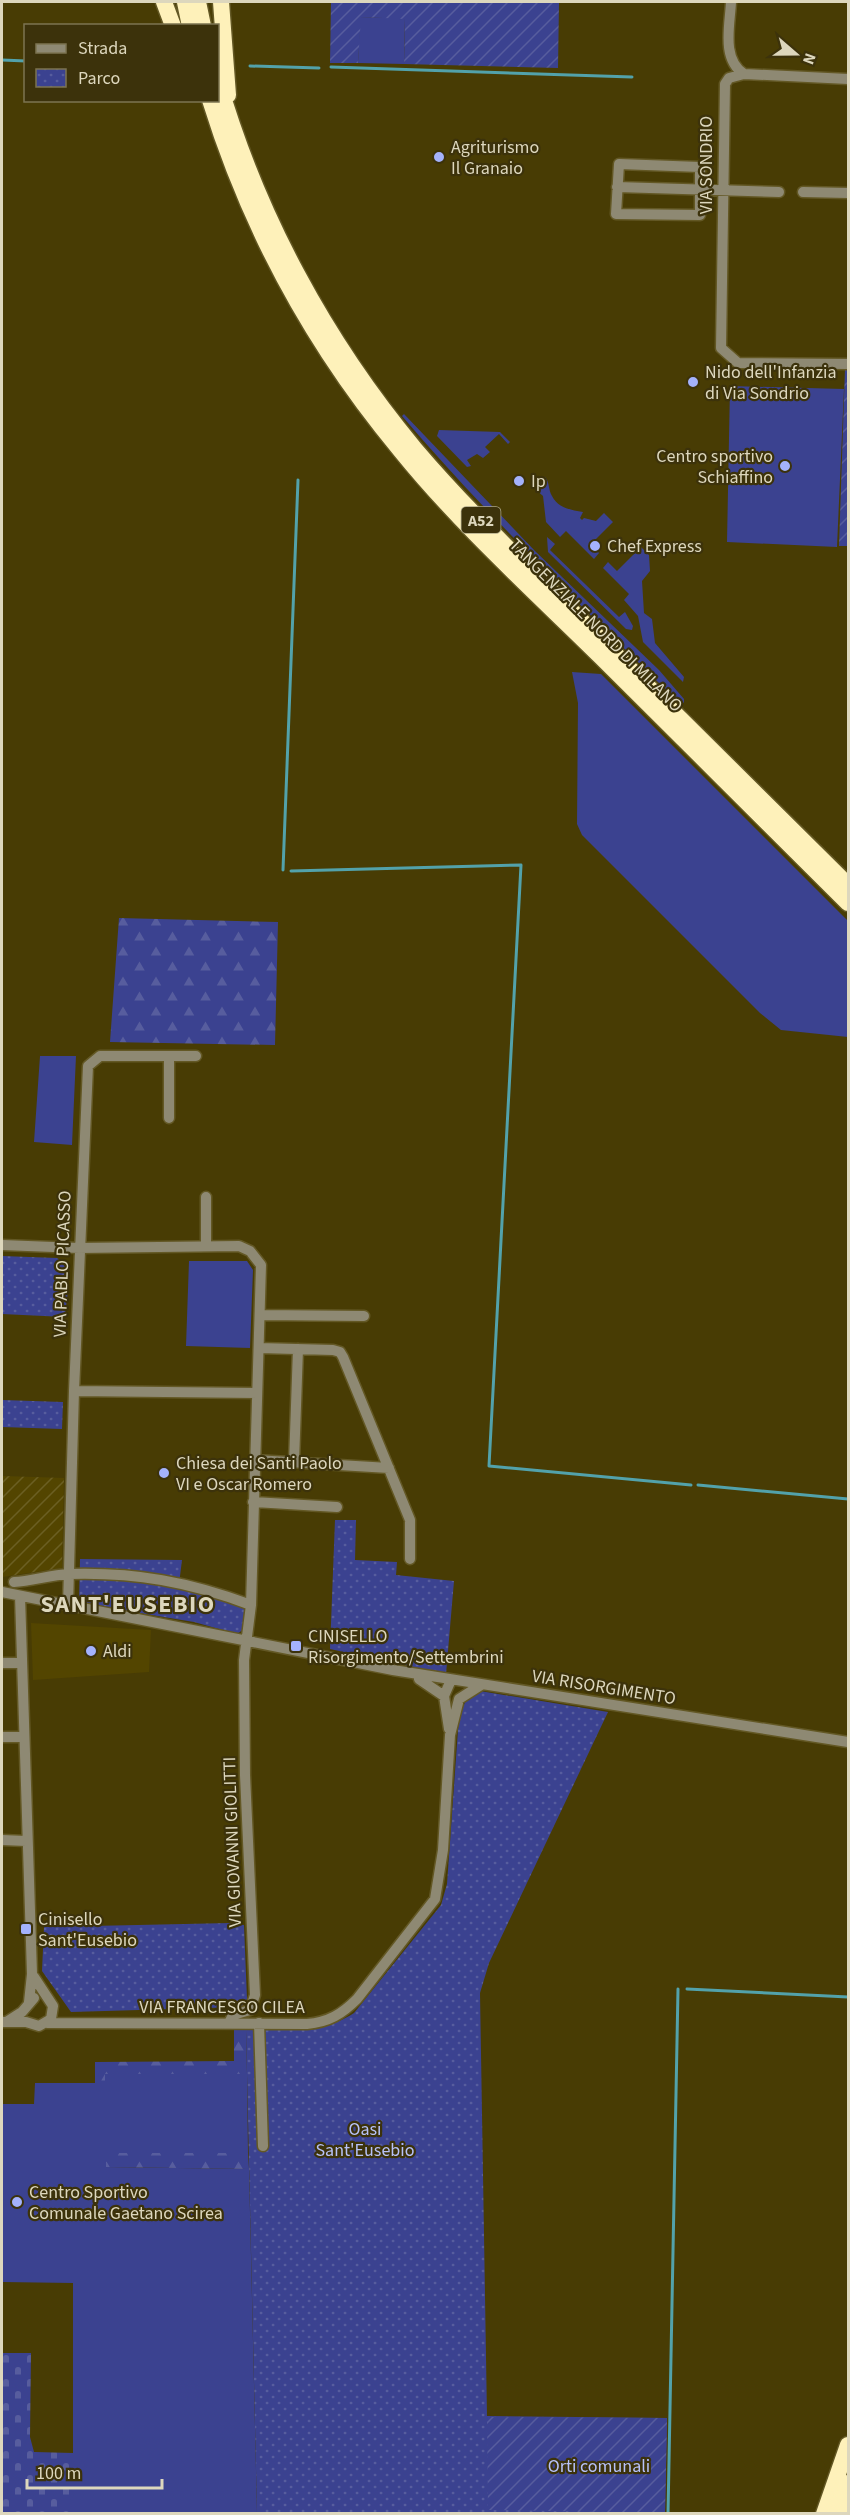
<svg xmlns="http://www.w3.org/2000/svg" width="850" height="2515" viewBox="0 0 850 2515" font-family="'Source Sans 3',sans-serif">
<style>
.built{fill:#534500}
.industrial{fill:url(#industrial-furrows)}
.grass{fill:#3b4290}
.forest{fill:url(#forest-firs)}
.cemetery{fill:url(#cemetery-stones)}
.park{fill:url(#park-dots)}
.garden{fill:url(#garden-furrows)}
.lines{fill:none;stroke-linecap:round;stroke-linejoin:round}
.stream{stroke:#52a2ab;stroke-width:3}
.minor-casing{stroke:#635825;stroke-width:13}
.highway-casing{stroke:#635825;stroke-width:19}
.minor{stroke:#8e8973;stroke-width:10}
.highway{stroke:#fef1ba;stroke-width:16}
.poi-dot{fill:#a4b2fc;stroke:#3c320b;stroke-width:2}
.labels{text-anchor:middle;stroke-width:4.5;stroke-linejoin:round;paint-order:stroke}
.shield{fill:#3c320b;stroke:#ada688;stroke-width:1.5}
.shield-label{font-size:16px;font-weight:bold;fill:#ddd7bd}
.poi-label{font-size:18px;fill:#ddd7bd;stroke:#3c320b;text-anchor:start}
.street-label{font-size:18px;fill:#ddd7bd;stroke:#3c320b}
.park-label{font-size:18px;fill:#b7c2f9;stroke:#3c320b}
.district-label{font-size:24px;font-weight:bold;letter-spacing:1.5px;fill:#ddd7bd;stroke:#3c320b}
</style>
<defs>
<pattern id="industrial-furrows" width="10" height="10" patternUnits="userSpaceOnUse" patternTransform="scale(1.5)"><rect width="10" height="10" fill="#534500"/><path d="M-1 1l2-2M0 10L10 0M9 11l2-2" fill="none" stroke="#6b5f23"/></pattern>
<pattern id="forest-firs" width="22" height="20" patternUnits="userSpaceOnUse" patternTransform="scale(1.5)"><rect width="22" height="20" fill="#3b4290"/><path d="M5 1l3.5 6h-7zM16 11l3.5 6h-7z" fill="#575d9e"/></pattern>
<pattern id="cemetery-stones" width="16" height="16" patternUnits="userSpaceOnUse" patternTransform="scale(1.5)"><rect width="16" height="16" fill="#3b4290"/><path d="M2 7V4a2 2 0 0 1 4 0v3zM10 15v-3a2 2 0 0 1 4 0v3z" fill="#575d9e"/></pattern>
<pattern id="park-dots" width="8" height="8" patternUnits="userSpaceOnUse" patternTransform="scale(1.5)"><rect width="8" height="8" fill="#3b4290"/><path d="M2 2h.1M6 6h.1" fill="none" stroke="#575d9e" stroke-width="1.8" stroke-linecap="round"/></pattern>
<pattern id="garden-furrows" width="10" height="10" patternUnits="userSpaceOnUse" patternTransform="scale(1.5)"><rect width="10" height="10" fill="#3b4290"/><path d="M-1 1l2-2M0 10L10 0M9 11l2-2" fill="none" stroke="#575d9e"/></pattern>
</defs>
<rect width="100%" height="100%" fill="#483c04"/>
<path class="built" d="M31 1623 151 1630 149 1672 33 1680Z"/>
<path class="industrial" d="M2 1476 64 1478 62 1568 2 1577Z"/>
<path class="grass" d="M360 17 405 18 404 64 358 63Z
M730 386 844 389 837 547 727 542Z
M404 414 535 551 659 670 684 699V703L675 699C582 606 487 516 402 416Z
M439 430 500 432 510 442 508 444 499 434 485 447 490 452 483 458 477 454 467 460 471 466 467 467 437 436Z
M545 477C550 483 548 489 552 496 558 508 571 510 583 512L580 518 582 520 584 518 596 521 604 513 613 522 591 544 599 553 594 559 566 531 560 537 546 522 543 496 534 488Z
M547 537 555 544 550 550 619 617 625 612 633 626 632 630 626 629 548 552Z
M636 542 649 555 650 571 642 581 644 613 652 619 655 643 684 677 683 682 643 642 638 616 624 600 629 594 603 568 608 562 617 571 638 550 634 545Z
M572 672 601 674 848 921V1037L781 1030 760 1013 582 835 577 824 578 703Z
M40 1056H76L72 1145 34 1142Z
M189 1261H247L253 1270 250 1348 186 1346Z
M105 2074H247L248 2153H106V2167L249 2169 257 2513H73V2283L2 2282V2104H34L35 2083H105Z"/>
<path class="forest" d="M119 918 278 922 275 1045 110 1042Z
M234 2030H246L247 2074H105V2083H95V2062L234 2061Z
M106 2153H248L249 2169 106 2167Z"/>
<path class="cemetery" d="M2 2353H31L30 2437 34 2452 73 2453V2513H2Z"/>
<path class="park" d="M2 1256 57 1258C75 1268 66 1299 65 1317L2 1314Z
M2 1400 63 1402 62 1429 2 1427Z
M335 1520H356L355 1560 397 1562 396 1575 454 1581 446 1674 330 1649Z
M80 1559 182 1560 179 1584 245 1606 244 1629 237 1634 194 1622 79 1603Z
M480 1691 608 1712 489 1963 480 1993 487 2416 667 2418 665 2513H257L246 2030C284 2029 321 2035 354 2013L441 1905 447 1884 459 1716 467 1698Z
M231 1923 244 1925 247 1999 241 2007 71 2012 42 1971 44 1927Z"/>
<path class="garden" d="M331 2H559L558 68 404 64 405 19 361 17 358 63H330Z
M845 369H848V546H839Z
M487 2417 667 2418 665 2513 488 2510Z"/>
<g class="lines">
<path class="stream" d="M2 60 26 61
M250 66 319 68
M331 67 632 77
M283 870 298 480
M291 871 521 865 489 1466 691 1485
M698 1485 848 1499
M687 1989 848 1997
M668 2514 678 1989"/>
<defs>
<path id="minor" d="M731 2C730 25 721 59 744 74
M848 79 744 74 729 78 725 84 721 348 738 363 848 364
M619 164 700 167V215L616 214Z
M617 187 779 192
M803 192 848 193
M169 1118V1057
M2 1245 79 1248 239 1246 250 1251 261 1265 251 1605 244 1660 245 1775 255 1995 250 2010 233 2015 229 2023
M206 1246V1197
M260 1315 364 1316
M259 1348 333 1350 340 1352 343 1357 410 1520V1559
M74 1391 257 1393
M255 1460 389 1468
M294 1462 298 1349
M253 1502 337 1507
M14 1582C32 1581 50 1575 69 1574 135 1572 190 1582 251 1605
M2 1592 393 1670 848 1742
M20 1596 32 1974 29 2002
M68 1606 74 1391 88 1066 100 1056H196
M2 1663H21
M419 1679 444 1696
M449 1729 444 1696 451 1680
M2 1737H23
M2 1840 26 1841
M8 2021 22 2012 34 1998
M2 2022H26L39 2026 51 2019 53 2006 34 1977
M47 2023 307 2024C329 2022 342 2014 357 1999L435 1899 443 1850 450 1735 459 1699 481 1685
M259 2023 263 2146"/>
<path id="highway" d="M164 2 173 26
M185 2 190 26
M198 2 203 26
M221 2 228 95
M218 80C257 215 325 341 415 449 471 515 536 575 597 636 681 719 765 802 848 885
M210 100C250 229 315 348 401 451 461 525 533 590 601 657 683 739 766 821 848 903
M824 2514 848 2445
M838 2514 848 2483"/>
</defs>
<use href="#minor" class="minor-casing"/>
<use href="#highway" class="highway-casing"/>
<use href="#minor" class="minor"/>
<use href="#highway" class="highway"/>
</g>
<g class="poi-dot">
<circle cx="439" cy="157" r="6"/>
<circle cx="693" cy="382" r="6"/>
<circle cx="785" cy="466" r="6"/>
<circle cx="519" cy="481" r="6"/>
<circle cx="595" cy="546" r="6"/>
<circle cx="164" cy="1473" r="6"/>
<rect x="290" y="1640" width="12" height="12" rx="3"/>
<circle cx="91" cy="1651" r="6"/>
<rect x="20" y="1923" width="12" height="12" rx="3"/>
<circle cx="17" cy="2202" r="6"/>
</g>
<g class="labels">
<rect class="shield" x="461.5" y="507" width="39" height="26" rx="4.5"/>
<g class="shield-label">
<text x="481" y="526">A52</text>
</g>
<g class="poi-label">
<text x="451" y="153">Agriturismo<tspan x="451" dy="21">Il Granaio</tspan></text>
<text x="705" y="378">Nido dell'Infanzia<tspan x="705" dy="21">di Via Sondrio</tspan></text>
<text x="773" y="462" text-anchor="end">Centro sportivo<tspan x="773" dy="21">Schiaffino</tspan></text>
<text x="531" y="487">Ip</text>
<text x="607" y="552">Chef Express</text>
<text x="176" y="1469">Chiesa dei Santi Paolo<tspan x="176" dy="21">VI e Oscar Romero</tspan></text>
<text x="308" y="1642">CINISELLO<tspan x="308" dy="21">Risorgimento/Settembrini</tspan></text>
<text x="103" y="1657">Aldi</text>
<text x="38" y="1925">Cinisello<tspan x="38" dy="21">Sant'Eusebio</tspan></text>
<text x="29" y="2198">Centro Sportivo<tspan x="29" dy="21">Comunale Gaetano Scirea</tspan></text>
</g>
<g class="street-label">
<text transform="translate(706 165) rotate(-90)" y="6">VIA SONDRIO</text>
<text transform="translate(596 625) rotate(45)" y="6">TANGENZIALE NORD DI MILANO</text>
<text transform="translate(62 1264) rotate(-88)" y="6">VIA PABLO PICASSO</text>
<text transform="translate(604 1687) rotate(9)" y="6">VIA RISORGIMENTO</text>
<text transform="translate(232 1842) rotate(-92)" y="6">VIA GIOVANNI GIOLITTI</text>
<text x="222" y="2013">VIA FRANCESCO CILEA</text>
</g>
<g class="park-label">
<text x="365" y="2135">Oasi<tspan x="365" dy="21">Sant'Eusebio</tspan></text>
<text x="599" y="2472">Orti comunali</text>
</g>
<g class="district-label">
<text x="128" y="1612">SANT'EUSEBIO</text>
</g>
</g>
<rect width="850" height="2515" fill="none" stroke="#ddd7bd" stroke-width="6"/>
<rect x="24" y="24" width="195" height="78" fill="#3c320b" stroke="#7c7452" stroke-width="1.5"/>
<rect x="36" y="44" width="30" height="9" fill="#8e8973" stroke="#7c7452" stroke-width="1.5"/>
<text x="78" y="54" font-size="18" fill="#ddd7bd">Strada</text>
<rect x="36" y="69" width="30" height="18" fill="url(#park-dots)" stroke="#7c7452" stroke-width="1.5"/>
<text x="78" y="84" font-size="18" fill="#ddd7bd">Parco</text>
<g transform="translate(796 54) rotate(110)" stroke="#3c320b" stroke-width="4.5" paint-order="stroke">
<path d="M0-4.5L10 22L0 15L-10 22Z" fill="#ddd7bd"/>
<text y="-9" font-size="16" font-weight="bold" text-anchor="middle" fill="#ddd7bd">N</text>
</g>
<path d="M27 2479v9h135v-9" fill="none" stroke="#ddd7bd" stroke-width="3"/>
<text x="36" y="2479" font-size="18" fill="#ddd7bd" stroke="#3c320b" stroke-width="4.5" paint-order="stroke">100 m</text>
</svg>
